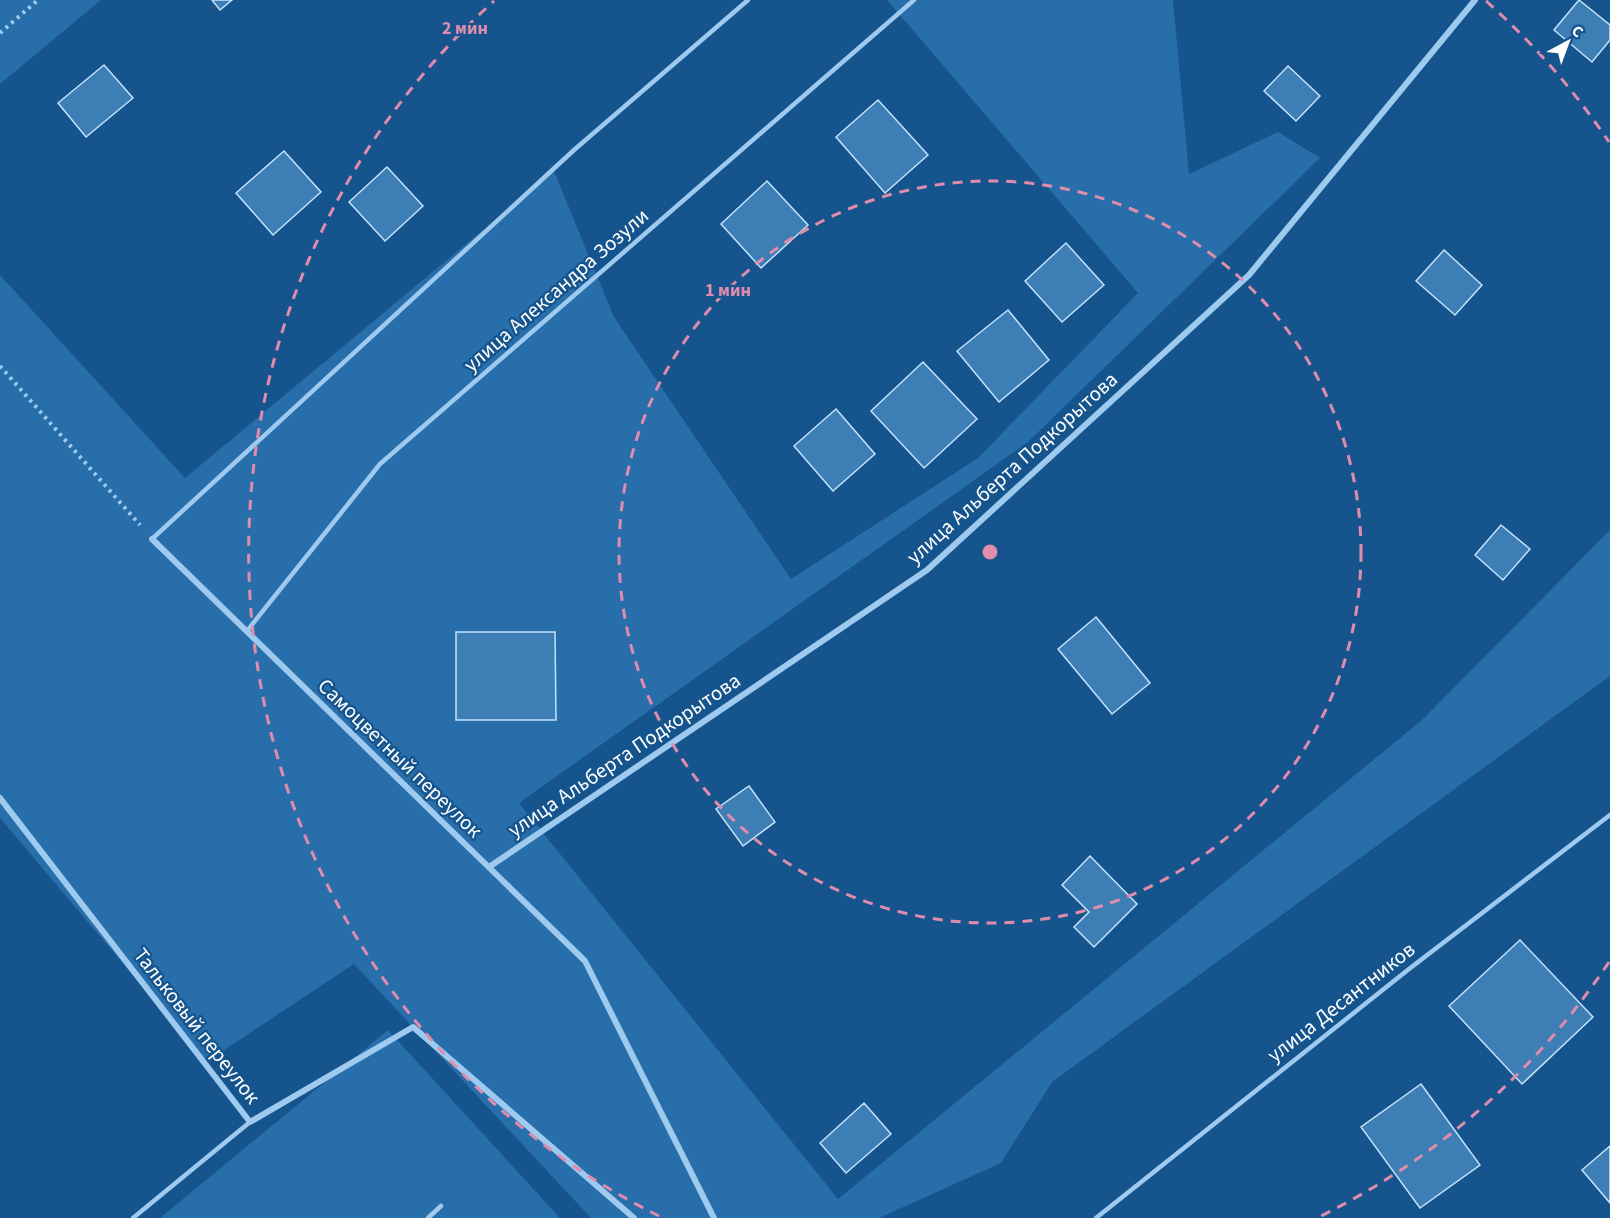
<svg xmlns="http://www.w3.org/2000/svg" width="1610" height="1218" viewBox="0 0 1610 1218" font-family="'Source Sans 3',sans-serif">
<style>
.green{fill:#276eab}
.building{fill:#3d7eb5;stroke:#c4e2fb;stroke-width:1.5}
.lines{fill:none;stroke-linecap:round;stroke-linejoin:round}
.path{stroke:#9ecaf0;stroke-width:4;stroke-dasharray:3 4.5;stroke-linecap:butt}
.service{stroke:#9ecaf0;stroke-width:4.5}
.minor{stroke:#9ecaf0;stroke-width:6}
.ring{fill:none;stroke:#e08cad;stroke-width:3;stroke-dasharray:10 8}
.labels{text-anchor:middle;stroke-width:4.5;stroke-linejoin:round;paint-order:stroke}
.street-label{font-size:21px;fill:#fff;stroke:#15548c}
.centre{fill:#e08cad;stroke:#15548c;stroke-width:3}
.ring-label{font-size:18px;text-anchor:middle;font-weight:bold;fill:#e08cad;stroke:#15548c;stroke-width:4.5;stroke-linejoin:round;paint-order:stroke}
</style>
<rect width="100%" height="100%" fill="#15548c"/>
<path class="green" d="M0 0H101L0 84Z
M887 0H1173L1189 174 1278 132 1320 158 1028 442 519 803 838 1199 1422 720 1610 530V676L1052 1082 1001 1163 879 1218H591L354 964 206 1062 0 818V275L185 478 554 171 614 317 791 579 978 458 1138 293Z
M388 1030 560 1218H160Z"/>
<path class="building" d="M212 0H232L220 10Z
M1579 0 1610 25V40L1592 62 1554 30Z
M104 65 133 98 86 137 58 103Z
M1288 66 1320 96 1296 121 1264 91Z
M878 100 928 155 885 193 836 137Z
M284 151 321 192 273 235 236 193Z
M387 167 423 206 385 241 349 202Z
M767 181 808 225 761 268 721 224Z
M1066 243 1104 285 1062 322 1025 281Z
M1444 250 1482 285 1455 315 1416 281Z
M1008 310 1049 360 999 402 957 351Z
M923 362 977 419 924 468 871 411Z
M836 409 875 454 833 491 794 446Z
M1501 525 1530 549 1503 580 1475 555Z
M1096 617 1150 683 1112 714 1058 649Z
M456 632H555L556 720H456Z
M749 786 775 822 743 846 716 809Z
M1090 856 1137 904 1094 947 1074 927 1089 912 1062 885Z
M1520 940 1593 1017 1522 1084 1449 1006Z
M1421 1084 1480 1165 1420 1208 1361 1127Z
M864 1103 891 1134 846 1173 820 1143Z
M1610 1146V1203L1582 1170Z"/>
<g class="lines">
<path class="path" d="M0 33 38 0
M0 366 140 525"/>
<path class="service" d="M152 539 574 150 748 0
M247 631 380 464 914 0
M133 1218 250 1122
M428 1218 441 1206
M1096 1218 1409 969 1610 815"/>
<path class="minor" d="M152 539 585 961 714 1218
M0 798 250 1122 413 1027 634 1218
M489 867 927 570 1249 275 1475 0"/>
</g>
<g class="ring">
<circle cx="990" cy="552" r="371"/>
<path d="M1609 962A742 742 0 0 1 1321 1216M659 1216A742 742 0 0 1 494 1M1486 1A742 742 0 0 1 1609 142"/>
</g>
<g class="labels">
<g class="street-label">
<text transform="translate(556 290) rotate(-41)" y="7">улица Александра Зозули</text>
<text transform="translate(1012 468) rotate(-42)" y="7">улица Альберта Подкорытова</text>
<text transform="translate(624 755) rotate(-34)" y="7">улица Альберта Подкорытова</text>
<text transform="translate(400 758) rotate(44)" y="7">Самоцветный переулок</text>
<text transform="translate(1341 1002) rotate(-38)" y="7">улица Десантников</text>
<text transform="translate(197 1026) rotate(52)" y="7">Тальковый переулок</text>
</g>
</g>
<circle cx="990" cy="552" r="9" class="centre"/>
<g class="ring-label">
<text x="465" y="34">2 мин</text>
<text x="728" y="296">1 мин</text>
</g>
<g transform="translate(1568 42) rotate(41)" stroke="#15548c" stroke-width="4.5" paint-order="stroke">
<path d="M0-4.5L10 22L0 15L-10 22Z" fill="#ffffff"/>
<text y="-9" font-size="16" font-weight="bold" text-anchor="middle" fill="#ffffff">С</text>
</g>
</svg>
